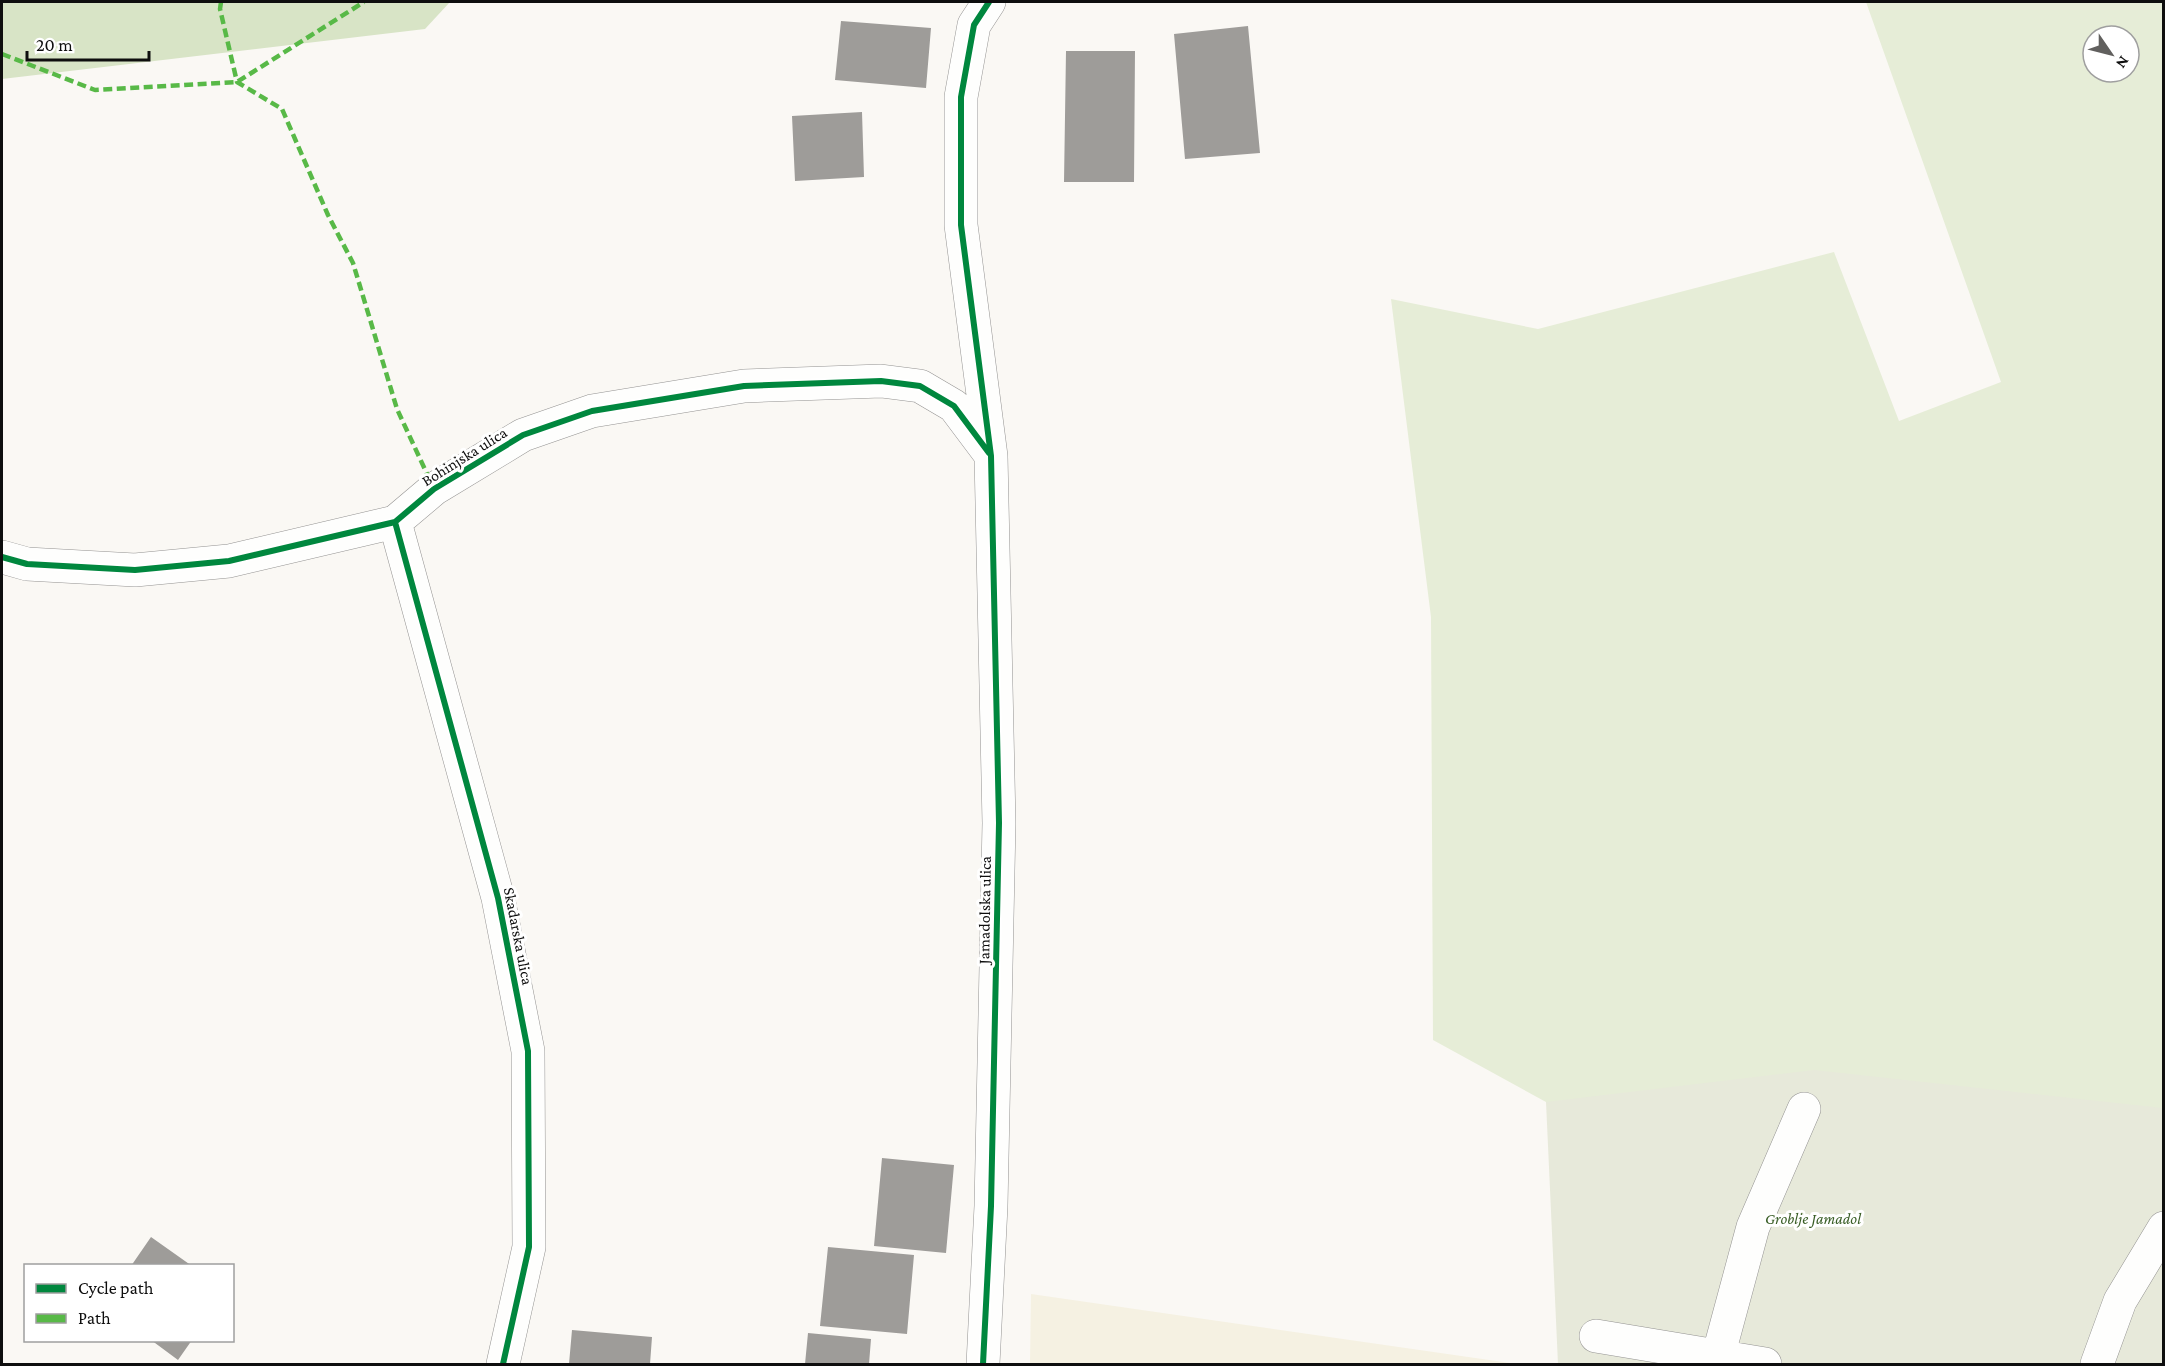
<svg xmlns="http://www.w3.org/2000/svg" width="2165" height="1366" viewBox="0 0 2165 1366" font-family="'Crimson Pro',serif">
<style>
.farmland{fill:#f5f1e2}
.green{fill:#e6edd7;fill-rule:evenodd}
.forest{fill:#d8e4c6}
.cemetery{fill:#e7e9da}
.building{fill:#9e9c99}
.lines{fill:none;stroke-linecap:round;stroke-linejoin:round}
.minor-casing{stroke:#949392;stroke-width:34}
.minor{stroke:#fefefd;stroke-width:33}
.quiet{stroke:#58b947;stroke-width:4.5;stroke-dasharray:9 4.5;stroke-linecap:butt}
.cycleway-casing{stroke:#fff;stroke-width:10}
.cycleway{stroke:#00873e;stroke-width:6}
.labels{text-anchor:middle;stroke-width:6;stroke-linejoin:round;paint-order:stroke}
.street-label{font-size:16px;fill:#0e0e0e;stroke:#fff}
.park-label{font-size:16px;font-style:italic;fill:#395e26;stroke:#fff}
</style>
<rect width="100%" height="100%" fill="#faf8f4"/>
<path class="farmland" d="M1031 1294 1517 1364H1030Z"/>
<path class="green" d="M1866 2H2163V1115L1546 1102 1433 1040 1431 617 1391 299 1538 329 1834 252 1899 421 2001 382ZM2093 36H2129V72H2093Z"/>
<path class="forest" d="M2 2H450L425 29 2 79Z"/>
<path class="cemetery" d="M1814 1070 2163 1108V1364H1558L1546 1102Z"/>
<path class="building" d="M841 21 931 28 926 88 835 80Z
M1248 26 1260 153 1185 159 1174 34Z
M1066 51H1135L1134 182H1064Z
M862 112 864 177 795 181 792 116Z
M882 1158 954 1165 946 1253 874 1246Z
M151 1237 192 1266H131Z
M828 1247 914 1255 907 1334 820 1326Z
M572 1330 652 1337 650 1364H569Z
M808 1333 871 1339 869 1364H805Z
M151 1340H192L178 1360Z"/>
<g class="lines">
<defs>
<path id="minor" d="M395 522 498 898 528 1051 529 1247 503 1364
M2 557 27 564 135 570 229 561 395 522 434 489 523 435 592 411 744 386 881 381 920 386 954 406 990 454
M1596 1336 1765 1364
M983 1364 991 1206 999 823 991 456 961 225V97L974 25 989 2
M1716 1364 1753 1227 1804 1109
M2097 1364 2120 1301 2164 1228"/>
</defs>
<use href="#minor" class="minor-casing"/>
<use href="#minor" class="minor"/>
<path class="quiet" d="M221 2 220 9 237 82 282 109 328 215 353 263 397 409 434 489
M2 54 95 90 237 82 364 2"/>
<defs>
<path id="cycleway" d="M395 522 498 898 528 1051 529 1247 503 1364
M2 557 27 564 135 570 229 561 395 522 434 489 523 435 592 411 744 386 881 381 920 386 954 406 989 453
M983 1364 991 1206 999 823 991 456 961 225V97L974 25 989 2"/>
</defs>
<use href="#cycleway" class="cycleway-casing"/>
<use href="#cycleway" class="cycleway"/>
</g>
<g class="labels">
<g class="street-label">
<text transform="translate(464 456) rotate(-32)" y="6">Bohinjska ulica</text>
<text transform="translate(984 910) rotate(-89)" y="6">Jamadolska ulica</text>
<text transform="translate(519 936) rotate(79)" y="6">Skadarska ulica</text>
</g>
<g class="park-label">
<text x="1813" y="1224">Groblje Jamadol</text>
</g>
</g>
<rect width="2165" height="1366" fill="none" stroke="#0e0e0e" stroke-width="6"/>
<rect x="24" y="1264" width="210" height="78" fill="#ffffff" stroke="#9f9f9f" stroke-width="1.5"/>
<rect x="36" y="1284" width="30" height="9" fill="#00873e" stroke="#9f9f9f" stroke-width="1.5"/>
<text x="78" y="1294" font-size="18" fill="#0e0e0e">Cycle path</text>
<rect x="36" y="1314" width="30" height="9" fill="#58b947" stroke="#9f9f9f" stroke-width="1.5"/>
<text x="78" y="1324" font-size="18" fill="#0e0e0e">Path</text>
<g transform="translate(2111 54) rotate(125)"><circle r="28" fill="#ffffff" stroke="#9f9f9f" stroke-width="1.5"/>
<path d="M0-4.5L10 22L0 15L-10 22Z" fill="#61605e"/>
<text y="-9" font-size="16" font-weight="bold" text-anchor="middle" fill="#0e0e0e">N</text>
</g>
<path d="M27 51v9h122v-9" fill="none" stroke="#0e0e0e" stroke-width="3"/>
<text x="36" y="51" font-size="18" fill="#0e0e0e" stroke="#ffffff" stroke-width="4.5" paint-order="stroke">20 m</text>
</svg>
